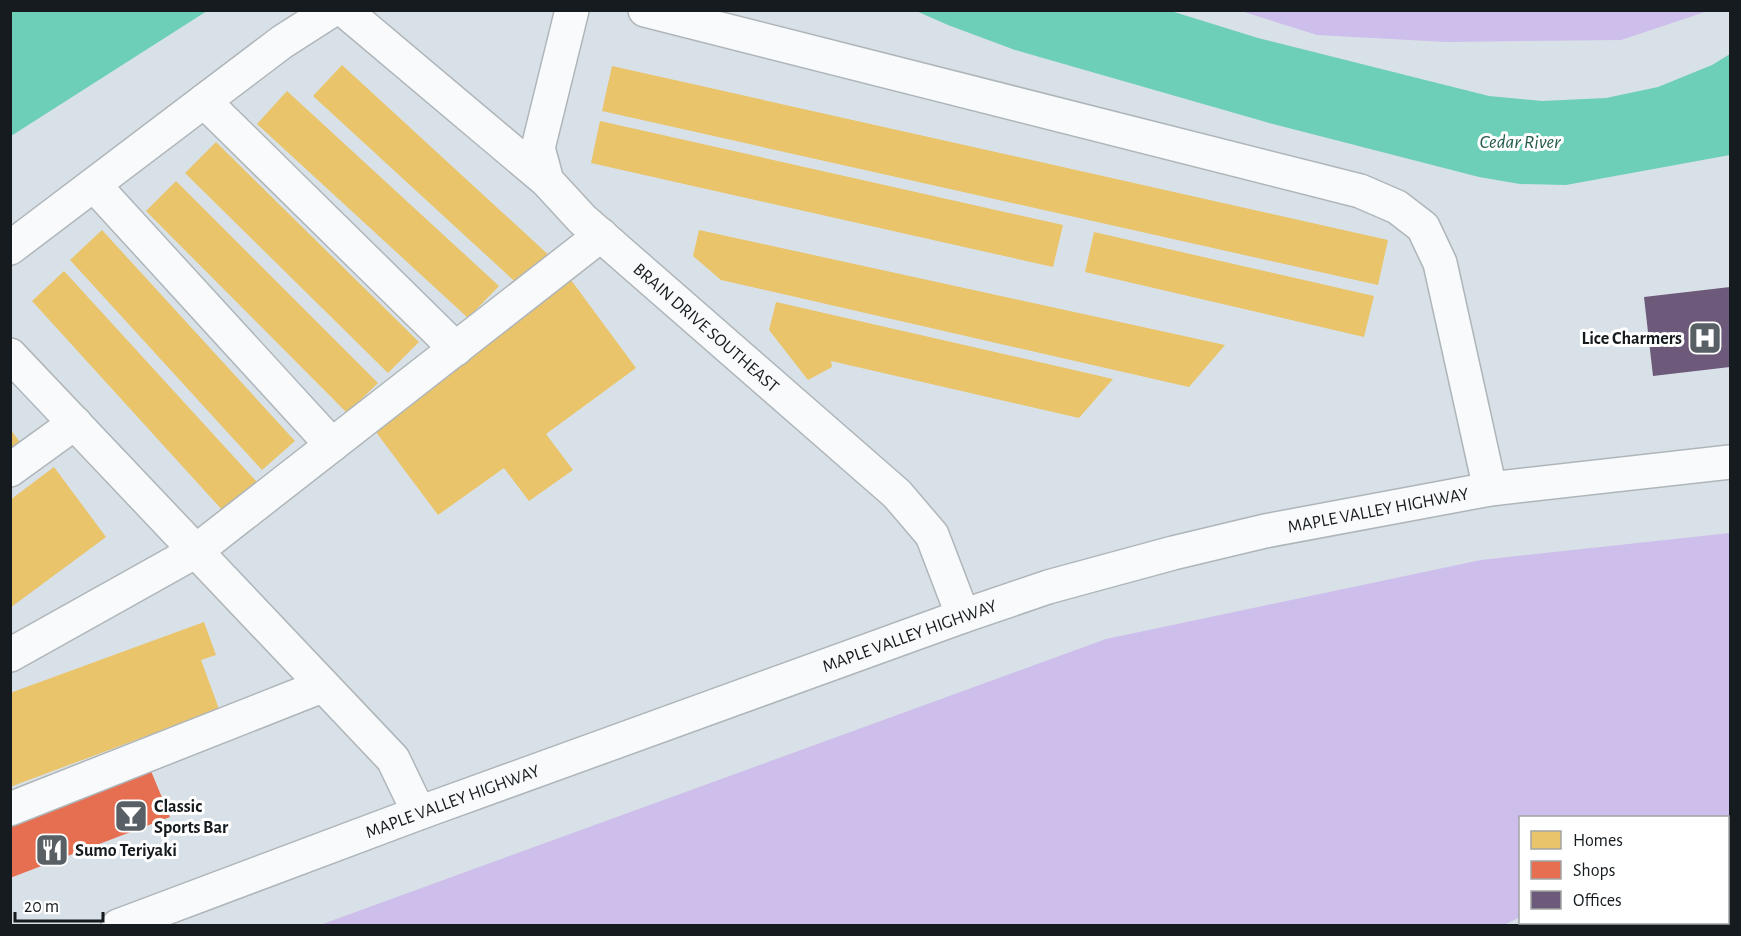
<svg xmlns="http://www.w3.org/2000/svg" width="1741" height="936" viewBox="0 0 1741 936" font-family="'Alegreya Sans',sans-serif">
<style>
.green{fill:#cdbeec}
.water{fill:#6dcfb7}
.homes{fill:#e9c46a}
.shops{fill:#e76f51}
.offices{fill:#6d597a}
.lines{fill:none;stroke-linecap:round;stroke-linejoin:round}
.minor-casing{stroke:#afb6ba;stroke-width:36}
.major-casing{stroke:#afb6ba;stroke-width:36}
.minor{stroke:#f9fafb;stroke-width:33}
.major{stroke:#f9fafb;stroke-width:33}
.labels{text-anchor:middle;stroke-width:6;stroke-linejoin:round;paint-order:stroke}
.street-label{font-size:18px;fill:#151b1f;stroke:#fff}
.poi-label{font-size:18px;font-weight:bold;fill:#151b1f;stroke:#fff;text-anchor:start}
.water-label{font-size:20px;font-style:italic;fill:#265c4c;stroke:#fff}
</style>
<rect width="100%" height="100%" fill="#d8e1e7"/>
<path class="green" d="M1241 11 1708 10V11L1621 40 1446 42 1317 35Z
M1730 533V861L1728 862V818H1520V917L1504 925H320L1106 639 1481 560Z"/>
<path class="water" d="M11 10H207V11L11 136Z
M916 11H1171L1258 38 1489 96 1542 101 1606 98 1658 87 1712 65 1730 54V155L1566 185 1520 184 1479 177 1273 124 1015 50 948 25Z"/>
<path class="homes" d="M342 65 552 258 523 289 313 96Z
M612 66 1388 240 1378 285 602 111Z
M287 91 499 286 468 318 257 124Z
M600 121 1063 225 1053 267 591 163Z
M216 142 419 342 388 373 185 173Z
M176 181 378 383 347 413 146 211Z
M102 230 295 441 262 470 70 260Z
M699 230 1225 345 1189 387 721 280 693 256Z
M1094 232 1374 296 1364 337 1085 272Z
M64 271 257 482 224 512 32 301Z
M571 280 636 368 546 434 573 470 529 501 504 468 438 515 373 428Z
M776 302 1113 379 1079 418 831 361 832 367 808 380 769 330Z
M10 429 23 446 10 456Z
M54 467 106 537 10 608V500Z
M204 622 216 655 201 660 219 709 10 787V693Z"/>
<path class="shops" d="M151 771 170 817 10 878V823Z"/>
<path class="offices" d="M1730 287V367L1653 376 1644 297Z"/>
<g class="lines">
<defs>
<g id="minor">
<path d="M344 10 547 181"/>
<path id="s1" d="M572 10 538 148 547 181 582 219 897 494 932 535 963 616"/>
<path d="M645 10 1360 191 1397 207 1423 227 1440 263 1490 489"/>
<path d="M204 101 456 349"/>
<path d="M94 185 332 445"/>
<path d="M10 248 282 42 332 10"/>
<path d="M10 355 393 759 419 813"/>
<path d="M10 470 75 423"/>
<path d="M10 655 196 551 601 235"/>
<path d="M10 809 322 686"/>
</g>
<g id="major">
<path id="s2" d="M118 926 419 813 963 616 1048 587 1173 553 1265 531 1490 489 1730 462"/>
</g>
</defs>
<use href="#minor" class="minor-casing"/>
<use href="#major" class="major-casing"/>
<use href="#minor" class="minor"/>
<use href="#major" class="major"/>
</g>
<defs>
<symbol id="hospital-square" viewBox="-11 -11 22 22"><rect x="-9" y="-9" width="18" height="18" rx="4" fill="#596065" stroke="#fff"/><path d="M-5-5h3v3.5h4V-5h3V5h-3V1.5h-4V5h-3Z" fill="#fff"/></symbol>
<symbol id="bar-square" viewBox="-11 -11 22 22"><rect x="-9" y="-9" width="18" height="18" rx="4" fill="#596065" stroke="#fff"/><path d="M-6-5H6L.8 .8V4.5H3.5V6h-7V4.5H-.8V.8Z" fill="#fff"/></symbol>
<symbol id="restaurant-square" viewBox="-11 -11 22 22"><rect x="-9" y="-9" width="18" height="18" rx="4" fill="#596065" stroke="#fff"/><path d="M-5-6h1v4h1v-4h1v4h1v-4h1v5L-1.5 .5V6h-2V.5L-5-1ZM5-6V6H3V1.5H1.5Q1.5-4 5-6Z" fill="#fff"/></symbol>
</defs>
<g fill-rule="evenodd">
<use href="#hospital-square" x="1686" y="319" width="38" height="38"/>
<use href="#bar-square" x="112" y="797" width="38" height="38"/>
<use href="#restaurant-square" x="33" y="831" width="38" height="38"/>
</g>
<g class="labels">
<g class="street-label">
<text dy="6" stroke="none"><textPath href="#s1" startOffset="393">BRAIN DRIVE SOUTHEAST</textPath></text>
<text dy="6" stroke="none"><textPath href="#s2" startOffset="1329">MAPLE VALLEY HIGHWAY</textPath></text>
<text dy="6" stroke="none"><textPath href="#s2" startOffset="843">MAPLE VALLEY HIGHWAY</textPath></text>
<text dy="6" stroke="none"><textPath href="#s2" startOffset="357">MAPLE VALLEY HIGHWAY</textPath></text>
</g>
<g class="poi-label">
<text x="1682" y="344" text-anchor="end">Lice Charmers</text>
<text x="154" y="812">Classic<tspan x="154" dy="21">Sports Bar</tspan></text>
<text x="75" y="856">Sumo Teriyaki</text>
</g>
<g class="water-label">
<text x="1520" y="148">Cedar River</text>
</g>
</g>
<rect width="1741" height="936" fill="none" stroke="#151b1f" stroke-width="24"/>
<rect x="1519" y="816" width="210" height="108" fill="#ffffff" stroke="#a1a4a5" stroke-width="1.5"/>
<rect x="1531" y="831" width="30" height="18" fill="#e9c46a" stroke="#a1a4a5" stroke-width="1.5"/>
<text x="1573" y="846" font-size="18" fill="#151b1f">Homes</text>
<rect x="1531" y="861" width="30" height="18" fill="#e76f51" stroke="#a1a4a5" stroke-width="1.5"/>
<text x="1573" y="876" font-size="18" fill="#151b1f">Shops</text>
<rect x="1531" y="891" width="30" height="18" fill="#6d597a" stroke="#a1a4a5" stroke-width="1.5"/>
<text x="1573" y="906" font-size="18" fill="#151b1f">Offices</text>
<path d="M15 912v9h88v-9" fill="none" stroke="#151b1f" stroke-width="3"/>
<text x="24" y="912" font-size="18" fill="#151b1f" stroke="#ffffff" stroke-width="4.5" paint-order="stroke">20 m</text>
</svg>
